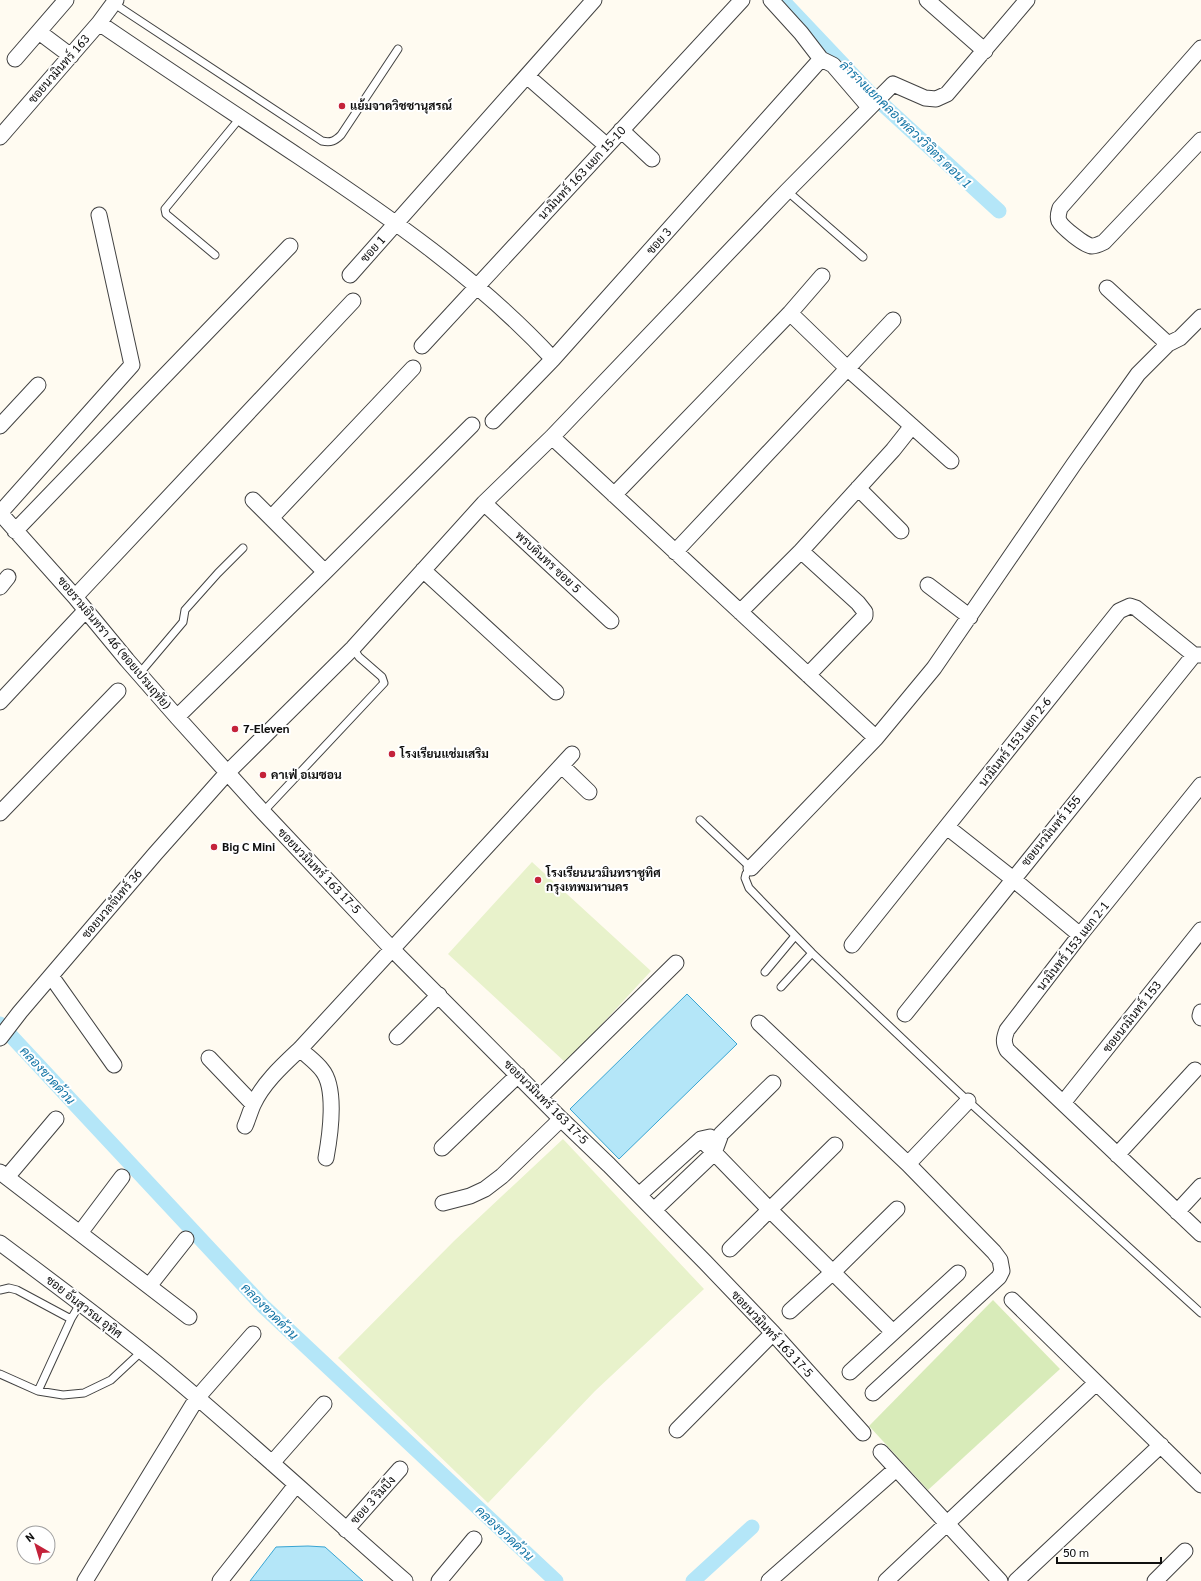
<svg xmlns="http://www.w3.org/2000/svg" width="1201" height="1581" viewBox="0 0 1201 1581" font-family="Georgia,Sarabun,serif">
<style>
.green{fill:#d8ebb9}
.pitch{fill:#e8f2cb}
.water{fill:#b4e6f8;stroke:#38a4d2}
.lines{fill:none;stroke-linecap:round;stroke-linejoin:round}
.canal{stroke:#b4e6f8;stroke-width:15}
.lane-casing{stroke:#424242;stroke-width:9}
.street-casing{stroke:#424242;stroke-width:17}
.lane{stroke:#fff;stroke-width:7}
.street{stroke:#fff;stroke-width:15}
.poi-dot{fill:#c4223a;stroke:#fff;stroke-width:1.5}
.labels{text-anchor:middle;stroke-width:4;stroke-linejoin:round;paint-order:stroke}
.street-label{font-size:12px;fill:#0f0f0f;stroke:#fff}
.poi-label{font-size:12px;font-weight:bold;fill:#0f0f0f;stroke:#fff;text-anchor:start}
.water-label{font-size:13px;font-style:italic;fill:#1375a6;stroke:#fff}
</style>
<rect width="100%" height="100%" fill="#fffbf1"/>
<path class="green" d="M993 1300 1060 1369 928 1490 869 1426Z"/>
<path class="pitch" d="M532 862 651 971 566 1063 448 954Z
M563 1139 704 1289 595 1391 488 1503 338 1358 454 1241Z"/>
<path class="water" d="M687 994 737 1044 619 1159 570 1109Z
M308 1546 325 1547 363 1581H250L276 1547Z"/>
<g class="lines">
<path class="canal" d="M782 0 868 91 999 211
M0 1024 263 1306 556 1581
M693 1581 752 1527"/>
<defs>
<path id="lane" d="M113 3 322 141C331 143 335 141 341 135L398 49
M787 191 863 257
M215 255 166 214 165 209 240 118
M139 674 183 622 185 610 218 573 243 548
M263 812 384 683 382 677 359 657 353 648
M700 820 751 868 746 874 745 878 749 888 812 953 968 1101 1201 1313
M765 972 795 936
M781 987 812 953
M0 1290 9 1288 17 1290 71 1319
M0 1374 38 1391 63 1395 84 1393 111 1380 141 1352
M38 1391 71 1319 80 1304"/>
<path id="street" d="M771 0 801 33 821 59 833 65 869 107
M927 0 985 51
M99 23C165 68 232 112 298 156 388 216 479 279 553 359
M39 32 71 56
M1201 48 1060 208C1059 212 1057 216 1059 221 1062 227 1085 246 1092 246 1096 246 1100 244 1104 242L1201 140
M15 59 66 0
M527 76 607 146
M621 130 652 159
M0 137 99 23 116 0
M350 275 594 0
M1107 288 1168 344
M790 313 848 369 912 426
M422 346 742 0
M493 421 553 359 821 59
M0 426 38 385
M552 437 876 738
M858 488 901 531
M614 495 790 313 822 276
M253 500 325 572
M484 503 611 621
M0 513 75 597 127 660 177 717 263 812 392 949 561 1119 609 1165 705 1262 773 1333 863 1433
M0 513 132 365 99 215
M271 518 413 368
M15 531 290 246
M801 551 858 603 865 612V616L808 675
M675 552 893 320
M423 570 556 692
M928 585 970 617
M0 587 8 577
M75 597 353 301
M740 612 801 551 893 450 912 426 951 461
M0 702 86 610
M177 717 325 572 472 425
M562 766 589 792
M1201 785 1080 935 1007 1030C1004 1038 1003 1042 1007 1050L1201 1234
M0 813 118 691
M947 827 1013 879 1080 935
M751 868 876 738 934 668 1074 464 1138 374 1168 344 1180 338 1201 317
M852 945 1119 611 1130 606 1136 608 1194 655
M51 976 114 1065
M1201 1012 1200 1016 1201 1018
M905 1014 1194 655H1201
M759 1023 908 1164 994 1252 1000 1260 1002 1271 999 1277 873 1393
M397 1037 439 995
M0 1038 20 1012 155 854 227 773 353 648 484 503 552 437 787 191 893 84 925 98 936 99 947 94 1027 0
M300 1049C307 1056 316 1062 322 1070 337 1088 330 1136 326 1158
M209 1058 253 1104
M540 1097 676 963
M1063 1103 1201 930
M245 1126C248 1119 250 1112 253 1105 263 1083 283 1065 300 1049L572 754
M701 1139 769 1209 893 1332
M442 1148 518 1075
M1117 1155 1195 1070
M908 1164 968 1101
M0 1172 189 1317
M7 1177 56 1119
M639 1195 701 1139 710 1137
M443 1203 470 1196 485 1189 502 1176 561 1119
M654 1210 714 1153 721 1134 773 1083
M1177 1212 1201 1186
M80 1233 122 1177
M0 1243C56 1285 112 1326 166 1371 247 1439 325 1511 405 1581
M730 1249 835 1145
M149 1286 186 1239
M1012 1300 1201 1485
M790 1311 833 1272 897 1209
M850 1372 958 1273
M677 1430 773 1333
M881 1452 1000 1581
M272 1463 324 1404
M346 1530 400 1469
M85 1581 197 1398 253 1334
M220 1581 296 1485
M439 1581 474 1539
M769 1581 896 1469
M886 1581 1096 1383
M1016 1581 1161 1445
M1155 1581 1185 1551"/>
</defs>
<use href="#lane" class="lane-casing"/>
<use href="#street" class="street-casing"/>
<use href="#lane" class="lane"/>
<use href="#street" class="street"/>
</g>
<g class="poi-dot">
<circle cx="342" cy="106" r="4"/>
<circle cx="235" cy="729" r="4"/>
<circle cx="392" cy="754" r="4"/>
<circle cx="263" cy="775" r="4"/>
<circle cx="214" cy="847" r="4"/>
<circle cx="538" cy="880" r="4"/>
</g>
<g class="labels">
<g class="street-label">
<text transform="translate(59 69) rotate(-49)" y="4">ซอยนวมินทร์ 163</text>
<text transform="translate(582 173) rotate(-47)" y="4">นวมินทร์ 163 แยก 15-10</text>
<text transform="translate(659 241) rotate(-48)" y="4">ซอย 3</text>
<text transform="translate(373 249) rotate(-48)" y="4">ซอย 1</text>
<text transform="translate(548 562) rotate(43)" y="4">พรบดินทร ซอย 5</text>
<text transform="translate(114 643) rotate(50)" y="4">ซอยรามอินทรา 46 (ซอยเปรมฤทัย)</text>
<text transform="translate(1015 742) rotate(-52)" y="4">นวมินทร์ 153 แยก 2-6</text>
<text transform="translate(1051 831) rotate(-51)" y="4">ซอยนวมินทร์ 155</text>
<text transform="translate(319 871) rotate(46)" y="4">ซอยนวมินทร์ 163 17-5</text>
<text transform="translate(112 904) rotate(-50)" y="4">ซอยนวลจันทร์ 36</text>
<text transform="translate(1073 946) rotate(-52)" y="4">นวมินทร์ 153 แยก 2-1</text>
<text transform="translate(1132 1017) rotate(-52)" y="4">ซอยนวมินทร์ 153</text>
<text transform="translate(546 1102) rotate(45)" y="4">ซอยนวมินทร์ 163 17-5</text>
<text transform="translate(84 1307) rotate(38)" y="4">ซอย อ้นสุวรณ อุทิศ</text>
<text transform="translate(772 1334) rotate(47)" y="4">ซอยนวมินทร์ 163 17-5</text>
<text transform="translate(373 1500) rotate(-48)" y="4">ซอย 3 ริมบึง</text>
</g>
<g class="poi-label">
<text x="350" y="110">แย้มจาดวิชชานุสรณ์</text>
<text x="243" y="733">7-Eleven</text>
<text x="400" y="758">โรงเรียนแช่มเสริม</text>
<text x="271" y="779">คาเฟ่ อเมซอน</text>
<text x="222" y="851">Big C Mini</text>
<text x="546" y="877">โรงเรียนนวมินทราชูทิศ<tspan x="546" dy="14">กรุงเทพมหานคร</tspan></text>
</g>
<g class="water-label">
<text transform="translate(906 124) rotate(44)" y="5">ลำรางแยกคลองหลวงวิจิตร ตอน 1</text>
<text transform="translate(48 1075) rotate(47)" y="5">คลองขวดด้วน</text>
<text transform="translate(270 1311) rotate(45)" y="5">คลองขวดด้วน</text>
<text transform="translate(505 1533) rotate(43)" y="5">คลองขวดด้วน</text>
</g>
</g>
<g transform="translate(36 1545) rotate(322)"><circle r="19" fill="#ffffff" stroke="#9f9f9f"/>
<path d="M0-3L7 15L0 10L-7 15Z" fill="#c4223a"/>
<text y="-6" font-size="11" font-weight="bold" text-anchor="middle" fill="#0f0f0f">N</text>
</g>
<path d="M1057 1557v6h104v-6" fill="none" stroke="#0f0f0f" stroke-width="2"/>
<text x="1063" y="1557" font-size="12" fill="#0f0f0f" stroke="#ffffff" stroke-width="3" paint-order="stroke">50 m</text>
</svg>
